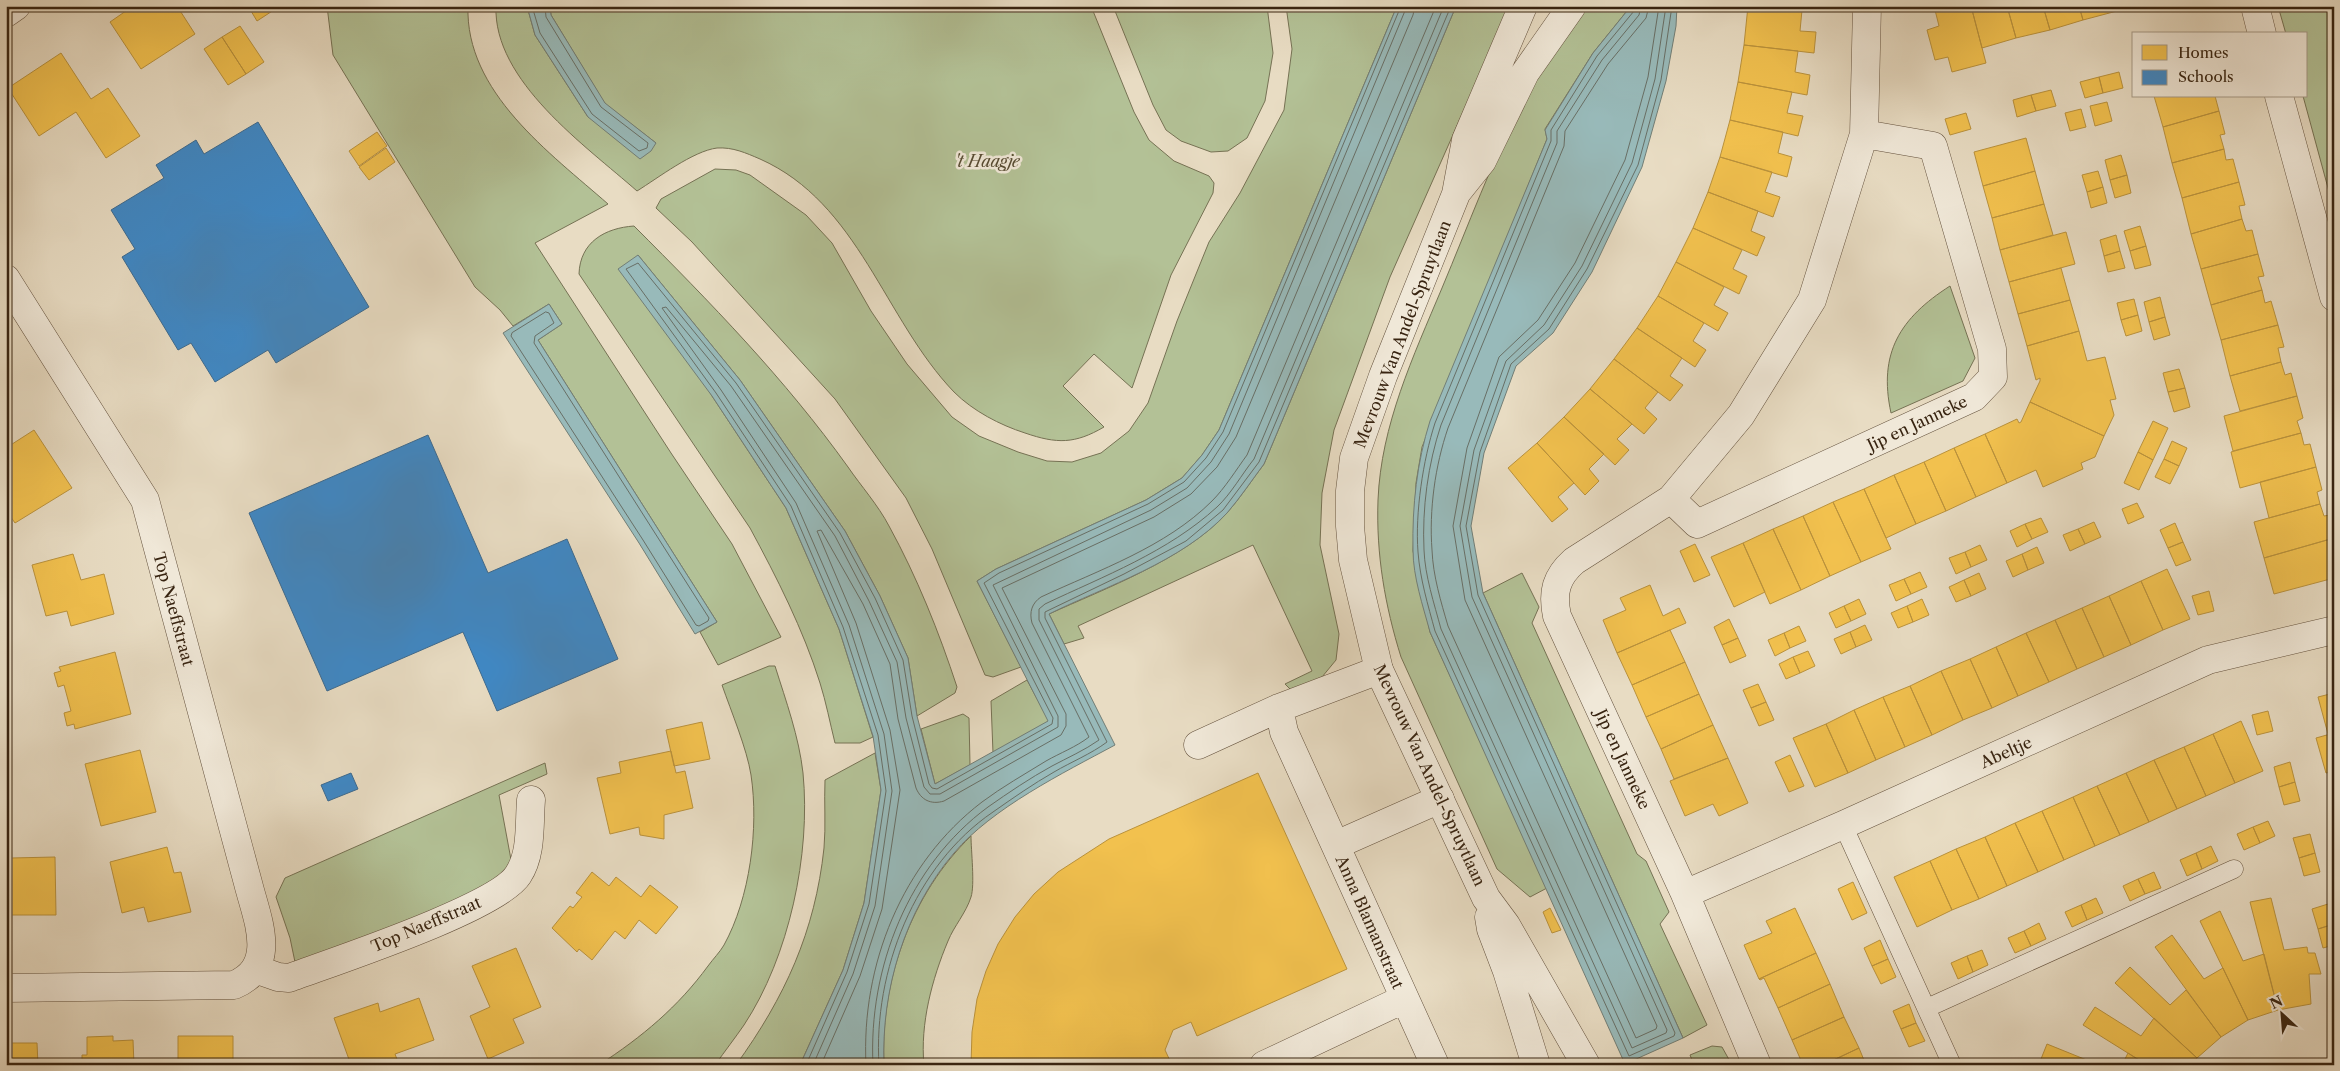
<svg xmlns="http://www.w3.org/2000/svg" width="2340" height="1071" viewBox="0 0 2340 1071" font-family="'Libre Caslon Text',serif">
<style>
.green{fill:#b3c196;stroke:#767254}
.water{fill:#98baba;stroke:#727e76}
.homes{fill:#f2c14e;stroke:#ba923c}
.schools{fill:#3f88c5;stroke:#3d6a8f}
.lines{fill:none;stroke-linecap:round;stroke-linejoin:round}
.shore{stroke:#686f66;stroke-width:1}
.service-casing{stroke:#64523e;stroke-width:19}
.minor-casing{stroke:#64523e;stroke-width:29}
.tertiary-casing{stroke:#64523e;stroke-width:29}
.service{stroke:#f0e8d8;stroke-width:18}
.minor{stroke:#f0e8d8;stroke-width:28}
.tertiary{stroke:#f0e8d8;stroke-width:28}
.labels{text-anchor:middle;stroke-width:5;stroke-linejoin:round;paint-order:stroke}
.park-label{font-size:16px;font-style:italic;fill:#574b32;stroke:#f0e8d8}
.street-label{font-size:16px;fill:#382411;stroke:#f0e8d8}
</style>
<rect width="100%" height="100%" fill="#e8dcc3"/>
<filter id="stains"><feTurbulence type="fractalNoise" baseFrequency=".004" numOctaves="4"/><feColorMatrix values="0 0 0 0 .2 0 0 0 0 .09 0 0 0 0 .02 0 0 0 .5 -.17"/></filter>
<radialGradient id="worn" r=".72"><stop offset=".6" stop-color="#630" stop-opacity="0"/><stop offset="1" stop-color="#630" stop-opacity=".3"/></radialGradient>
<path class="green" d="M327 6H468C465 92 550 153 608 204L535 243 671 453 732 544 781 637 718 665 700 632 717 622 538 340 562 324 549 304 513 326 500 310 475 287 333 55Z
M496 6H527L535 35 588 117 656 143 605 104 551 15 550 6H1091L1134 112 1149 140 1174 161 1209 176 1214 183 1213 193 1171 275 1132 388 1094 354 1063 386 1104 427C1075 444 1057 444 1025 433 1000 425 973 411 954 392 884 319 859 203 760 159 746 153 733 147 717 148 693 151 658 178 637 191 586 146 493 81 496 6Z
M1113 6H1267L1273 53 1265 101 1247 138 1228 151 1211 152 1181 141 1166 130 1153 105Z
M1286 6H1397L1219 430 1202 455 1182 478 1146 500 996 569 977 581 1021 667 993 677 985 675 932 549 906 498 835 399 692 242 656 208 661 199 715 169 736 170 750 175 806 215 832 243 871 311 907 364 952 417 979 436 1018 452 1047 461 1072 462 1101 453 1129 431 1148 403 1177 321 1209 242 1240 193 1284 110 1292 49Z
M1456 6H1510L1390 277 1334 430 1322 493 1320 545 1339 634 1336 660 1322 677 1292 691 1285 684 1312 671 1253 545 1078 626 1084 638 1064 644 1049 614C1104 589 1185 559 1227 513 1240 498 1252 480 1264 464Z
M1585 6H1631L1593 53 1545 129 1547 139 1422 447 1416 483 1413 551 1430 632 1547 888 1530 897 1497 869 1401 657C1385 606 1376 554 1378 500 1381 425 1413 357 1442 288 1468 226 1492 161 1523 101 1540 68 1564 37 1585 6Z
M2278 6H2334V210L2303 96H2306V34H2286Z
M634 226C710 302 785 379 848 467 861 486 878 505 889 526 917 577 939 632 957 687L955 693 917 716 908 658 880 596 845 531 740 380 638 255 712 396 786 508 839 629 873 737 860 743H835C830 723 826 702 820 683 803 629 777 578 750 528L579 274C580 242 605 228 634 226Z
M1950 286 1975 358 1963 381 1891 413C1878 353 1900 318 1950 286Z
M1522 573 1539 607 1532 623 1637 854 1646 861 1669 912 1660 924 1707 1025 1683 1038 1483 593Z
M769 666H775C786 701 799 737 803 773 811 854 789 957 744 1025 735 1038 725 1051 715 1065H599C642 1037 678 1007 708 966 713 959 720 952 724 945 750 898 759 828 751 775 747 749 731 711 722 685Z
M1027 680 1049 721 993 753 991 701Z
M963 714 969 718 970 765 935 784 921 729Z
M875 753 881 790 864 903 843 970 800 1065H736C785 997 815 932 824 848 826 826 824 802 825 780Z
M545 763 547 774 499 795 512 865 477 896 295 962 290 938 276 897 285 878Z
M971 836C971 850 975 885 971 897 966 913 954 926 948 941 932 979 920 1024 924 1065H884C880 981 911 894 971 836Z
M1712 1046 1722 1047 1732 1065H1694L1690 1055Z"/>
<path class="water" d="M527 6H550L551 15 605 103 656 143 651 151 640 159 588 117 535 35Z
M1397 6H1456L1264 464C1252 480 1240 498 1227 513 1182 562 1106 586 1049 614L1115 745C1063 773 992 808 954 853 905 910 881 990 884 1065H800L843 970 864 903 881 790 873 736 839 629 786 508 712 396 618 269 638 255 740 380 845 531 880 596 908 658 917 716 935 784 1048 721 977 581 996 569 1146 500 1182 478 1202 455 1219 430Z
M1631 6H1677L1676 26 1666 81 1642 167 1592 272 1553 333 1516 366 1484 453 1471 526 1483 593 1683 1038 1625 1064 1430 632C1423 606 1413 577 1413 550 1412 506 1417 462 1430 421L1547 139 1545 130 1593 53Z
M549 304 562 324 538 340 717 622 695 634 639 543 503 333Z"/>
<path class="homes" d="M133 6H177L195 34 141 69 110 22Z
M248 6H280L257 21Z
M1748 6 1804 9 1802 10 1800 31 1816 32 1814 53 1744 45Z
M1934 6H1971L1986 63 1952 72 1948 57 1935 60 1927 30 1939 26Z
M1971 6H2007L2016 38 1982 48Z
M2007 6H2043L2050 30 2016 38Z
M2043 6H2079L2083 20 2050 30Z
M2079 6H2115L2117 11 2083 20Z
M240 26 264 62 246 74 222 37Z
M222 37 246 74 228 85 204 49Z
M1744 45 1798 51 1795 72 1810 75 1807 95 1738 82Z
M61 53 91 99 108 88 140 136 106 158 76 112 39 136 8 88Z
M2119 72 2123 88 2103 93 2099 77Z
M2099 77 2103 93 2085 98 2080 82Z
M1738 82 1792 92 1787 113 1803 116 1798 136 1730 120Z
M2051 90 2056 106 2036 111 2031 95Z
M2031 95 2036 111 2017 117 2013 100Z
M2154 96H2215L2219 111 2163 127Z
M2107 102 2112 121 2095 126 2090 106Z
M2081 109 2086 127 2070 131 2065 113Z
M2219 111 2225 134 2220 135 2224 149 2172 163 2163 127Z
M1966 113 1971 129 1950 135 1945 119Z
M1730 120 1783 132 1778 153 1792 157 1787 177 1720 157Z
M377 132 387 146 359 166 349 151Z
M2026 138 2035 171 1983 186 1974 152Z
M386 148 395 162 369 180 359 167Z
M2224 149 2226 160 2233 159 2239 182 2182 198 2172 163Z
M2121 155 2127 175 2110 180 2105 160Z
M1720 157 1772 172 1765 192 1780 197 1773 217 1708 192Z
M2035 171 2044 204 1992 218 1983 186Z
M2098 171 2103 187 2087 192 2082 175Z
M2127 175 2131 193 2115 198 2110 180Z
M2239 182 2245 205 2239 206 2242 219 2191 234 2182 198Z
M2103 187 2107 203 2091 208 2087 192Z
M1708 192 1758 211 1751 231 1765 237 1757 256 1693 228Z
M2044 204 2053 235 2000 250 1992 218Z
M2242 219 2246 231 2252 230 2258 254 2201 269 2191 234Z
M2140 226 2146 246 2130 251 2124 231Z
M1693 228 1742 250 1733 269 1747 276 1739 294 1676 262Z
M2066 232 2075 264 2009 282 2000 250Z
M2116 235 2120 251 2104 256 2100 240Z
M2146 246 2151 265 2135 269 2130 251Z
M2120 251 2125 268 2108 272 2104 256Z
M2258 254 2264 276 2258 277 2262 290 2211 305 2201 269Z
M1676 262 1724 287 1714 305 1728 313 1718 331 1658 296Z
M2061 268 2070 300 2018 314 2009 282Z
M2262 290 2265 303 2271 301 2278 325 2221 340 2211 305Z
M1658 296 1704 323 1693 341 1706 350 1695 367 1637 328Z
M2160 297 2165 317 2149 322 2144 302Z
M2134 299 2138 315 2121 320 2117 303Z
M2070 300 2079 331 2027 346 2018 314Z
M2138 315 2142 331 2126 336 2121 320Z
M2165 317 2170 335 2154 340 2149 322Z
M2278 325 2284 347 2278 348 2281 362 2230 376 2221 340Z
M1637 328 1682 358 1670 376 1683 385 1670 401 1614 359Z
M2079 331 2087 361 2105 357 2116 399 2110 400 2114 415 2104 436 2030 402 2040 381V378L2036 380 2027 346Z
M1614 359 1658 392 1645 408 1657 419 1644 434 1590 389Z
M2281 362 2285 375 2291 373 2297 396 2240 411 2230 376Z
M2179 369 2185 388 2168 392 2163 373Z
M2185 388 2190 407 2174 412 2168 392Z
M1590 389 1632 424 1617 439 1629 450 1615 465 1564 417Z
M2297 396 2303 418 2297 421 2301 433 2233 451 2224 416Z
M2030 402 2104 436 2095 457 2081 463 2083 469 2043 487 2036 470 2007 483 1985 434 2017 419 2019 423 2021 422Z
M1564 417 1604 454 1589 469 1599 481 1585 495 1537 443Z
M2153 421 2168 428 2153 460 2138 452Z
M34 430 72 488 15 523 6 510V448Z
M2301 433 2304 445 2310 444 2316 467 2240 488 2231 452Z
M1985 434 2007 483 1976 497 1954 448Z
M2172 441 2187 448 2179 466 2164 459Z
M1537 443 1574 483 1558 497 1568 509 1552 522 1508 468Z
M1954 448 1976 497 1946 511 1924 462Z
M2138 452 2153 460 2139 490 2124 483Z
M2164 459 2179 466 2170 484 2155 477Z
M1924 462 1946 511 1916 524 1894 475Z
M2316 467 2322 490 2317 492 2320 504 2269 518 2260 482Z
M1894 475 1916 524 1886 538 1864 489Z
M1864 489 1891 549 1861 562 1833 502Z
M1833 502 1861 562 1830 576 1803 516Z
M2137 503 2144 517 2128 524 2122 509Z
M2320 504 2324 516 2330 515 2334 538 2264 558 2254 522Z
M1803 516 1830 576 1801 590 1773 529Z
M2041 518 2048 532 2032 539 2025 524Z
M2094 522 2101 537 2085 544 2078 529Z
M2175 523 2183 542 2168 548 2160 530Z
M2025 524 2032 539 2017 547 2010 531Z
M1773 529 1801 590 1770 604 1743 543Z
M2078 529 2085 544 2070 551 2063 535Z
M2334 538V578L2274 594 2264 558Z
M2183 542 2191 560 2176 566 2168 548Z
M1743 543 1765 592 1734 607 1711 557Z
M1695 544 1710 575 1694 582 1680 551Z
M1980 545 1987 560 1971 567 1965 552Z
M2037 547 2044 563 2028 570 2022 554Z
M1965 552 1971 567 1956 574 1949 558Z
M73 554 81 580 104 574 114 614 71 626 67 611 46 616 32 565Z
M2022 554 2028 570 2013 577 2006 561Z
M2167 569 2190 619 2163 630 2141 581Z
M1920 572 1927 587 1911 594 1904 579Z
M1979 573 1986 589 1971 596 1964 580Z
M1904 579 1911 594 1896 601 1889 585Z
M1964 580 1971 596 1956 602 1949 587Z
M2141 581 2163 630 2131 645 2109 596Z
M1650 585 1663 616 1679 608 1686 623 1617 653 1603 620 1626 610 1620 598Z
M2209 591 2214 611 2198 615 2192 596Z
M2109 596 2131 645 2104 657 2082 608Z
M1859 599 1866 614 1851 621 1844 606Z
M1922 599 1929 615 1913 622 1907 606Z
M1844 606 1851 621 1836 628 1829 613Z
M1907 606 1913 622 1898 628 1891 613Z
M2082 608 2104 657 2077 669 2055 620Z
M1729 619 1738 638 1722 645 1714 627Z
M2055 620 2077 669 2049 682 2026 633Z
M1865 625 1872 640 1856 647 1850 632Z
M1799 626 1806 641 1790 648 1784 633Z
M1670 630 1685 662 1632 685 1617 653Z
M1850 632 1856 647 1841 654 1834 639Z
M1784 633 1790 648 1775 656 1768 640Z
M2026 633 2049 682 2018 696 1996 647Z
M1738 638 1746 656 1730 663 1722 645Z
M1996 647 2018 696 1992 708 1970 659Z
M1808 651 1815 666 1800 673 1793 657Z
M115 652 131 714 75 729 74 724 67 726 64 713 71 711 64 685 58 687 54 673 61 671 59 667Z
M1793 657 1800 673 1786 679 1779 664Z
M1970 659 1992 708 1963 720 1941 671Z
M1685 662 1699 694 1646 717 1632 685Z
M1941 671 1963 720 1932 735 1910 686Z
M1758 684 1766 702 1751 708 1743 690Z
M1910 686 1932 735 1905 747 1883 697Z
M2334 693V733L2328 734 2318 697Z
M1699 694 1713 725 1661 749 1646 717Z
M1883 697 1905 747 1876 760 1854 710Z
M1766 702 1774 720 1759 726 1751 708Z
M1854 710 1876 760 1848 773 1826 724Z
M2268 711 2273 731 2257 735 2252 715Z
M2241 721 2263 771 2235 783 2213 734Z
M702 722 710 759 674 766 666 730Z
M1826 724 1848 773 1815 787 1793 738Z
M1713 725 1728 758 1674 779 1661 749Z
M2334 733V771L2326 773 2316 738Z
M2213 734 2235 783 2206 796 2184 747Z
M2184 747 2206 796 2177 809 2154 760Z
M140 750 156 812 101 826 85 764Z
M671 751 676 773 685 771 693 808 664 815V839L640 835 639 827 610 834 597 778 621 773 619 762Z
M1790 755 1804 786 1789 792 1775 762Z
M1728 758 1748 803 1719 816 1713 804 1685 816 1670 781Z
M2154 760 2177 809 2149 822 2126 773Z
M2290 762 2295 782 2279 787 2274 767Z
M1258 773 1347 969 1197 1036 1191 1022 1173 1030 1165 1050 1172 1065H971L972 1032 977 999 986 971 998 944 1015 917 1034 894 1058 872 1109 839Z
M2126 773 2149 822 2120 835 2097 786Z
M2295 782 2300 801 2284 805 2279 787Z
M2097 786 2120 835 2095 846 2073 797Z
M2073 797 2095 846 2064 860 2042 811Z
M10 808 11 858 55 857 56 915H6V809Z
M2042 811 2064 860 2038 872 2015 823Z
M2268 821 2275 836 2260 843 2253 827Z
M2015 823 2038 872 2007 886 1985 837Z
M2253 827 2260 843 2244 850 2237 834Z
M2310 834 2315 853 2299 858 2293 838Z
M1985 837 2007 886 1979 899 1956 849Z
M2211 846 2218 861 2202 869 2196 853Z
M167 847 174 873 181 872 191 912 148 922 144 907 122 913 110 862Z
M1956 849 1979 899 1952 910 1930 861Z
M2196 853 2202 869 2187 876 2180 860Z
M2315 853 2320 872 2304 876 2299 858Z
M1930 861 1952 910 1917 927 1894 877Z
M592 872 609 886 616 877 641 897 650 885 678 907 656 934 639 920 625 939 615 931 592 960 579 949 577 952 552 928 570 906 573 908 582 897 576 893Z
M2154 872 2161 888 2145 894 2138 879Z
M2138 879 2145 894 2130 901 2123 886Z
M1853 882 1867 913 1852 920 1838 889Z
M2096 898 2103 913 2087 920 2081 905Z
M2271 898 2284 950 2307 947 2308 953H2315L2321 974H2309L2311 1004 2278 1010 2250 902Z
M2328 904 2334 924 2318 929 2312 909Z
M2081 905 2087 920 2072 927 2065 912Z
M1550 908 1561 930 1552 933 1543 912Z
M1795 908 1816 953 1759 979 1744 945 1772 933 1766 921Z
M2220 911 2243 961 2264 954 2278 1010 2248 1020 2200 921Z
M2039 923 2046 939 2031 946 2024 931Z
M2334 924V945L2323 948 2318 929Z
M2024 931 2031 946 2015 953 2008 938Z
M2172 935 2204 979 2223 968 2248 1020 2221 1037 2155 947Z
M1880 940 1888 959 1872 966 1864 948Z
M516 948 541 1007 513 1019 524 1043 488 1059 470 1016 490 1007 472 966Z
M1982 950 1988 965 1973 972 1967 956Z
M1816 953 1830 984 1778 1008 1764 978 1760 980 1759 979Z
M1967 956 1973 972 1958 979 1951 963Z
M1888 959 1896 977 1881 984 1872 966Z
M2130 967 2170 1005 2186 990 2221 1037 2197 1058 2115 983Z
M1830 984 1844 1017 1792 1040 1778 1008Z
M419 998 434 1040 395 1054 398 1062 390 1065H351L334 1018 378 1003 380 1012Z
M1909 1004 1916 1023 1901 1029 1893 1011Z
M2095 1007 2141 1036 2154 1018 2197 1058 2191 1065H2147L2083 1025Z
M1844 1017 1859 1048 1823 1065H1803L1792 1040Z
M1916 1023 1925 1041 1909 1047 1901 1029Z
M113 1036V1041L133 1040 134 1065H82V1055H87V1037Z
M178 1036H233V1065H178Z
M6 1043H37L38 1065H6Z
M2047 1044 2099 1065H2041L2039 1064Z
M1859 1048 1866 1065H1823Z
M2128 1053 2147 1065H2122Z"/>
<path class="schools" d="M258 122 369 307 276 363 268 350 215 382 191 343 178 350 122 257 135 249 111 210 164 178 156 165 196 140 204 154Z
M428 435 488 573 567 539 618 659 497 711 463 632 327 691 249 513Z
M351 773 358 789 328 801 321 785Z"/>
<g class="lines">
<path class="shore" d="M532 6 540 33 592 114 639 151 647 148 648 143 601 107 546 17 545 6
M1635 6 1634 11 1597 56 1551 130V141L1435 423C1423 460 1415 513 1418 552 1420 579 1428 605 1435 631L1629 1056 1674 1036 1675 1033 1478 595 1466 526 1480 452 1511 364 1549 329 1587 269 1638 165 1661 80 1672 6
M1641 6 1639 15 1602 60 1557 131V143L1441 425C1428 464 1422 508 1424 550 1425 576 1434 603 1441 629L1632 1048 1666 1033 1667 1030 1472 597 1460 526 1474 450 1506 361 1544 325 1582 266 1632 163 1655 79 1666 6
M1649 6 1646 18 1608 64 1565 131 1564 146 1448 428C1435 466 1429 510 1432 550 1433 576 1441 602 1448 626L1636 1038 1656 1029 1657 1026 1465 600 1453 526 1467 448 1499 357 1538 320 1575 263 1625 160 1648 77 1659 6
M546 312 549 313 554 323 535 336 534 343 709 618 708 621 699 626 696 625 643 540 511 336 512 333Z
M806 1065 847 972 869 904 886 791 878 735 843 627 791 506 716 393 626 269 638 263 736 383 840 533 875 598 903 660 912 716 929 784 932 788 937 789 1052 724 1053 718 984 583 999 573 1148 504 1184 482 1206 458 1223 432 1401 6
M813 1065 853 974 875 906 892 791 884 734 849 625 796 503 721 390 662 308 666 307 731 386 835 536 869 601 897 662 906 718 924 787 930 794H940L1058 727V716L993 585 1151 510 1187 488 1211 462 1229 434 1407 6
M821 1065 860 976 882 909 900 790 890 730 856 623 817 531 821 530 863 604 890 664 898 719 916 788C921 800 931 805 944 801L1061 735 1066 726V714L1002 588 1154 517 1191 494 1217 467 1236 437 1413 15 1415 6
M866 1065C861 965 902 863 982 802 1002 787 1025 774 1046 761 1060 753 1076 747 1089 737L1032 623C1029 612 1032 603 1041 597 1099 570 1166 547 1212 501 1225 488 1236 470 1247 455L1436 6
M873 1065C868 968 909 865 988 807 1008 793 1030 778 1052 766 1067 758 1085 750 1099 740L1039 620V609L1045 604C1104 576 1168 552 1217 507 1231 494 1242 474 1254 459L1444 6
M879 1065C873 971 915 865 993 812 1013 798 1033 784 1054 772 1071 762 1091 754 1107 742L1045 618V612L1124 574 1186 541 1223 510 1259 462 1451 6"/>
<defs>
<path id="service" d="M1843 825 1952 1065
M1927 1008 2234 869"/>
<path id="minor" d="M2255 6 2262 34
M6 13 16 6
M2279 96 2334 297
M6 279 145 500 248 883C257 919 279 966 234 985L6 988
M1671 499 1697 524 1974 397 1993 377 1992 349 1933 146 1864 134
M1279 708 1284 732 1435 1065
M1198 745 1279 708 1379 670
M1336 845 1440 799
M1685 894 1843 825 2208 660 2334 630
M255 969 278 977 289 978C332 962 497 908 518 875 532 854 529 825 531 800
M1264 1065 1404 999
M1757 1065 1685 894 1557 616C1552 592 1556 577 1574 561L1671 499 1741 415 1812 300 1864 134 1867 6"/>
<path id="tertiary" d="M1523 6 1466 140 1456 194 1383 376 1354 458 1350 491V526L1353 560 1379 670 1486 898 1506 925 1586 1065
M1458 191 1482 161 1525 73 1572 6
M1489 917 1491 929 1507 971 1536 1065"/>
</defs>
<use href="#service" class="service-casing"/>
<use href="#minor" class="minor-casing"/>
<use href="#tertiary" class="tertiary-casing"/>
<use href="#service" class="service"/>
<use href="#minor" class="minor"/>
<use href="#tertiary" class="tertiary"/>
</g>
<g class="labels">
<g class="park-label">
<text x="987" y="167">'t Haagje</text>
</g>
<g class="street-label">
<text transform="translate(1402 334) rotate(-69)" y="6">Mevrouw Van Andel-Spruytlaan</text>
<text transform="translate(1917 423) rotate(-25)" y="6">Jip en Janneke</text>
<text transform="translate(174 609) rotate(75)" y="6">Top Naeffstraat</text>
<text transform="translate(2006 752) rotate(-24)" y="6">Abeltje</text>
<text transform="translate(1623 759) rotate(65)" y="6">Jip en Janneke</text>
<text transform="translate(1430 775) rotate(65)" y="6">Mevrouw Van Andel-Spruytlaan</text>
<text transform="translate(1370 922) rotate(66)" y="6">Anna Blamanstraat</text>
<text transform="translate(426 924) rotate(-23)" y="6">Top Naeffstraat</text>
</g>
</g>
<rect width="2340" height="1071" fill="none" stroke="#e8dcc3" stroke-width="25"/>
<rect x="8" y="8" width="2325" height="1056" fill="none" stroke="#382411" stroke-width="2.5"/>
<rect x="12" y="12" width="2315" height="1046" fill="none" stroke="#382411"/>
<rect x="2132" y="32" width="175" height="65" fill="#f0e8d8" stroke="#a69a88"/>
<rect x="2142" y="45" width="25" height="15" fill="#f2c14e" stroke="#a69a88"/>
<text x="2178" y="58" font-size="15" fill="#382411">Homes</text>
<rect x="2142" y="70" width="25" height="15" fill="#3f88c5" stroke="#a69a88"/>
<text x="2178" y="82" font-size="15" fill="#382411">Schools</text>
<g transform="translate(2282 1014) rotate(334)" stroke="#f0e8d8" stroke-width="4" paint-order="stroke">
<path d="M0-4L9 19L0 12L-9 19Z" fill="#382411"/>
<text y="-8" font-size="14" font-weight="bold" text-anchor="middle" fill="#382411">N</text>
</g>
<rect width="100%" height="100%" filter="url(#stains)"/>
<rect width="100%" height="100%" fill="url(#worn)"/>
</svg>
